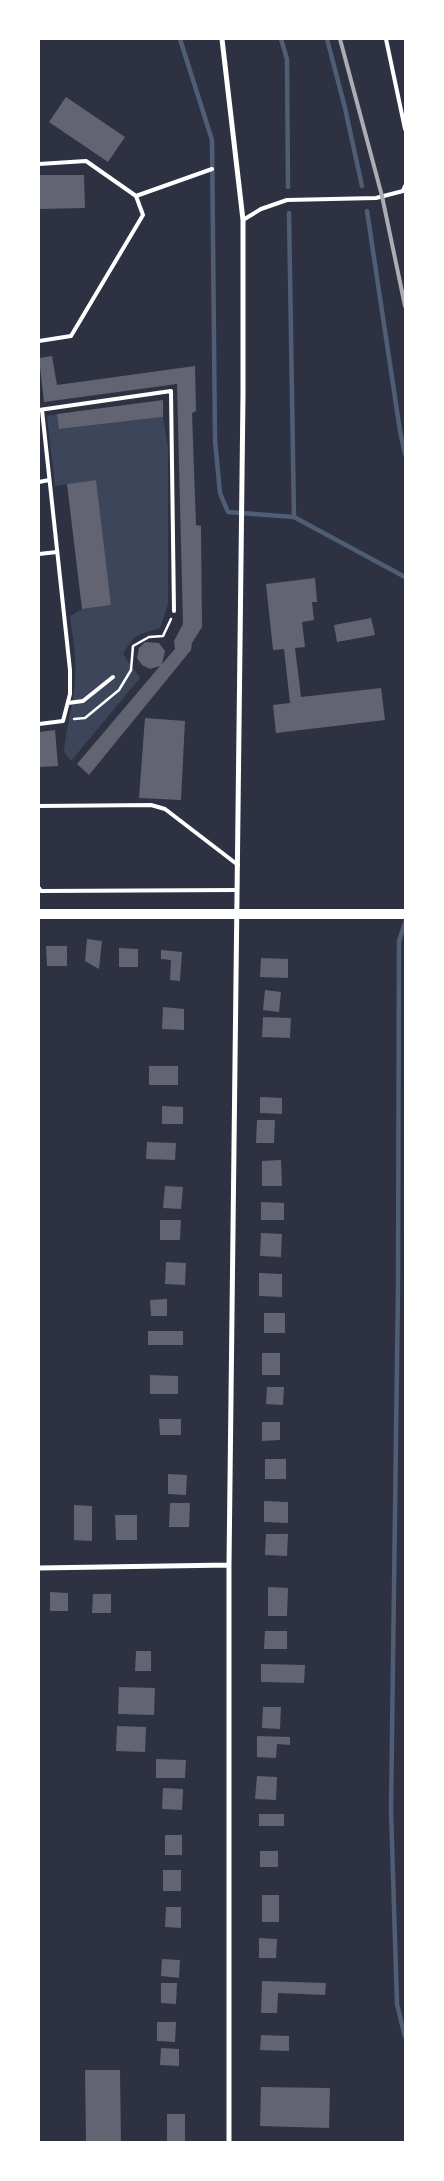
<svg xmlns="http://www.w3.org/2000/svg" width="444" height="2181" viewBox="0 0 444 2181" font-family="'Open Sans',sans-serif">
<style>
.green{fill:#3c4559}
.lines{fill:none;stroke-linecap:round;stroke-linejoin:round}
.stream{stroke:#4f5d75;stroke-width:4.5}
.building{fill:#626471}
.path{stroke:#fff;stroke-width:2.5}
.service{stroke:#fff;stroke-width:4}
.minor{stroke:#fff;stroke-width:5}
.secondary{stroke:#fff;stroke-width:10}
.rail{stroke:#abadb3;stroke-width:4}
</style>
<rect width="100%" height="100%" fill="#2d3142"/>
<path class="green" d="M57 414 60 429 163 417 168 447V604L160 628C138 635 135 633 123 654L140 678 71 761 64 752C66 726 74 704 75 678 77 658 72 636 70 616L82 609 111 605 95 480 55 486 47 416Z"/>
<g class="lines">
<path class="stream" d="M180 39 212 140 215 440 220 493 228 512 294 517 405 577
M281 39 287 59 288 187
M327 39 345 108 362 186
M367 211 400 431 405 454
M289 213 294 517
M405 923 399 941 398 1289 391 1810 397 2004 405 2037"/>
</g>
<path class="building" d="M66 97 125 137 108 162 49 122Z
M39 175H84L85 208 39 209Z
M52 356 57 385 195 366 196 411 192 413 196 525 201 526 202 627 192 643 191 650 89 775 77 764 160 666 150 669 142 665 137 658 139 648 145 642 159 643 165 651 162 664 175 649 174 641 183 624 177 384 44 402 39 358Z
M163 400V417L59 429 57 414Z
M96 480 111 605 82 609 67 484Z
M315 578 317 602H312L314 620 302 622 305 647 295 648 301 697 381 688 385 720 276 733 273 705 290 703 284 649 273 650 266 584Z
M371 618 375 635 337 642 334 625Z
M145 718 185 721 181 800 139 798Z
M55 730 58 766 39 767V732Z
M87 939 102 941 99 969 85 961Z
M46 946H67V966H47Z
M119 948 138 949V967H119Z
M161 950 182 952 180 981 170 980 171 960 161 959Z
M261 958 288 959V978L260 977Z
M265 990 281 992 279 1012 263 1010Z
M163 1007 184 1009V1030L162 1029Z
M263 1017 291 1018 290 1038 262 1037Z
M149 1066H178V1085H149Z
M260 1097 282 1098V1114L260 1113Z
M162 1106 183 1107V1124H162Z
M257 1120H275L274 1143H256Z
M147 1142 176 1143 175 1160 146 1159Z
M281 1160 282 1186H262V1161Z
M165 1186 183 1187 181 1209 163 1208Z
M261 1202 284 1203V1220H261Z
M160 1220H181L180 1240H160Z
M261 1233 282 1234 281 1257 260 1256Z
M166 1262 186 1263 185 1285 165 1284Z
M259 1273 282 1274V1297L259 1296Z
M167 1299V1316H151L150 1300Z
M264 1313H285V1333H264Z
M148 1331H183V1345H148Z
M262 1353H280V1375H262Z
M150 1375 178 1376V1394H150Z
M267 1387H284L283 1405 266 1404Z
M159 1419H181V1435H160Z
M262 1422H280V1440L262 1441Z
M265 1459H286V1479H265Z
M168 1474 187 1475 186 1495 168 1494Z
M264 1501 288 1502V1523L264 1522Z
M170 1503H190L189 1527H169Z
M74 1505 92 1506V1541L74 1540Z
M115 1515H137V1540H116Z
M266 1534H288L287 1556 265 1555Z
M268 1587 288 1588 287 1616H268Z
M50 1592 68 1593V1611H50Z
M93 1594H111V1613H92Z
M265 1631H287V1649H264Z
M136 1651H151V1671H135Z
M261 1664 305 1665 304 1683 261 1682Z
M119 1687 155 1688 154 1715 118 1714Z
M263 1707H281L280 1729 262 1728Z
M117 1726 146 1727 145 1752 116 1751Z
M257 1736 290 1737V1745L277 1744 276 1758 257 1757Z
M156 1759 186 1760 185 1778H156Z
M257 1776 277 1777 276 1800 255 1799Z
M163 1788 183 1789 182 1810 162 1809Z
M259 1814H284V1826H259Z
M165 1835H182V1855H165Z
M260 1851H278V1867H260Z
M163 1870H181V1891H163Z
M262 1895H279V1922H262Z
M166 1907H181V1928L165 1927Z
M259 1938 277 1939 276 1958H259Z
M162 1959 180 1960 179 1978 161 1976Z
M262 1981 326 1983 325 1995 278 1993 277 2013H261Z
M161 1983H177L176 2004 161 2003Z
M157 2022H176L175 2042 157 2041Z
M261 2035 289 2036V2051L260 2050Z
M161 2048 179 2049V2066L160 2065Z
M85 2070H120L121 2142H86Z
M261 2087 330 2088 329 2128 260 2126Z
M167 2114H185V2142H167Z"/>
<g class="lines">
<path class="path" d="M74 719 85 718 119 690 131 670 133 646 149 637 163 636 171 619"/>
<path class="service" d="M386 39 405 129
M39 164 86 161 136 196 212 169
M243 220 261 209 287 200 376 198 403 191 405 186
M39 341 71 336 143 215 136 196
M39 410 171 391 174 611
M39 482 49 480
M39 554 57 552
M68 703 83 701 113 677
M39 724 63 721 70 694V670L42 410
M39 806 151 805 165 809 238 865
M39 888 41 891 237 890"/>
<path class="minor" d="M222 39 243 220V394L229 1565V2142
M39 1568 229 1565"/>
<path class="secondary" d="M39 914H405"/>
<path class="rail" d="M340 39 382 196 405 306"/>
</g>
<rect width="444" height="2181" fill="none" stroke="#ffffff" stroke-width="80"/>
</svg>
